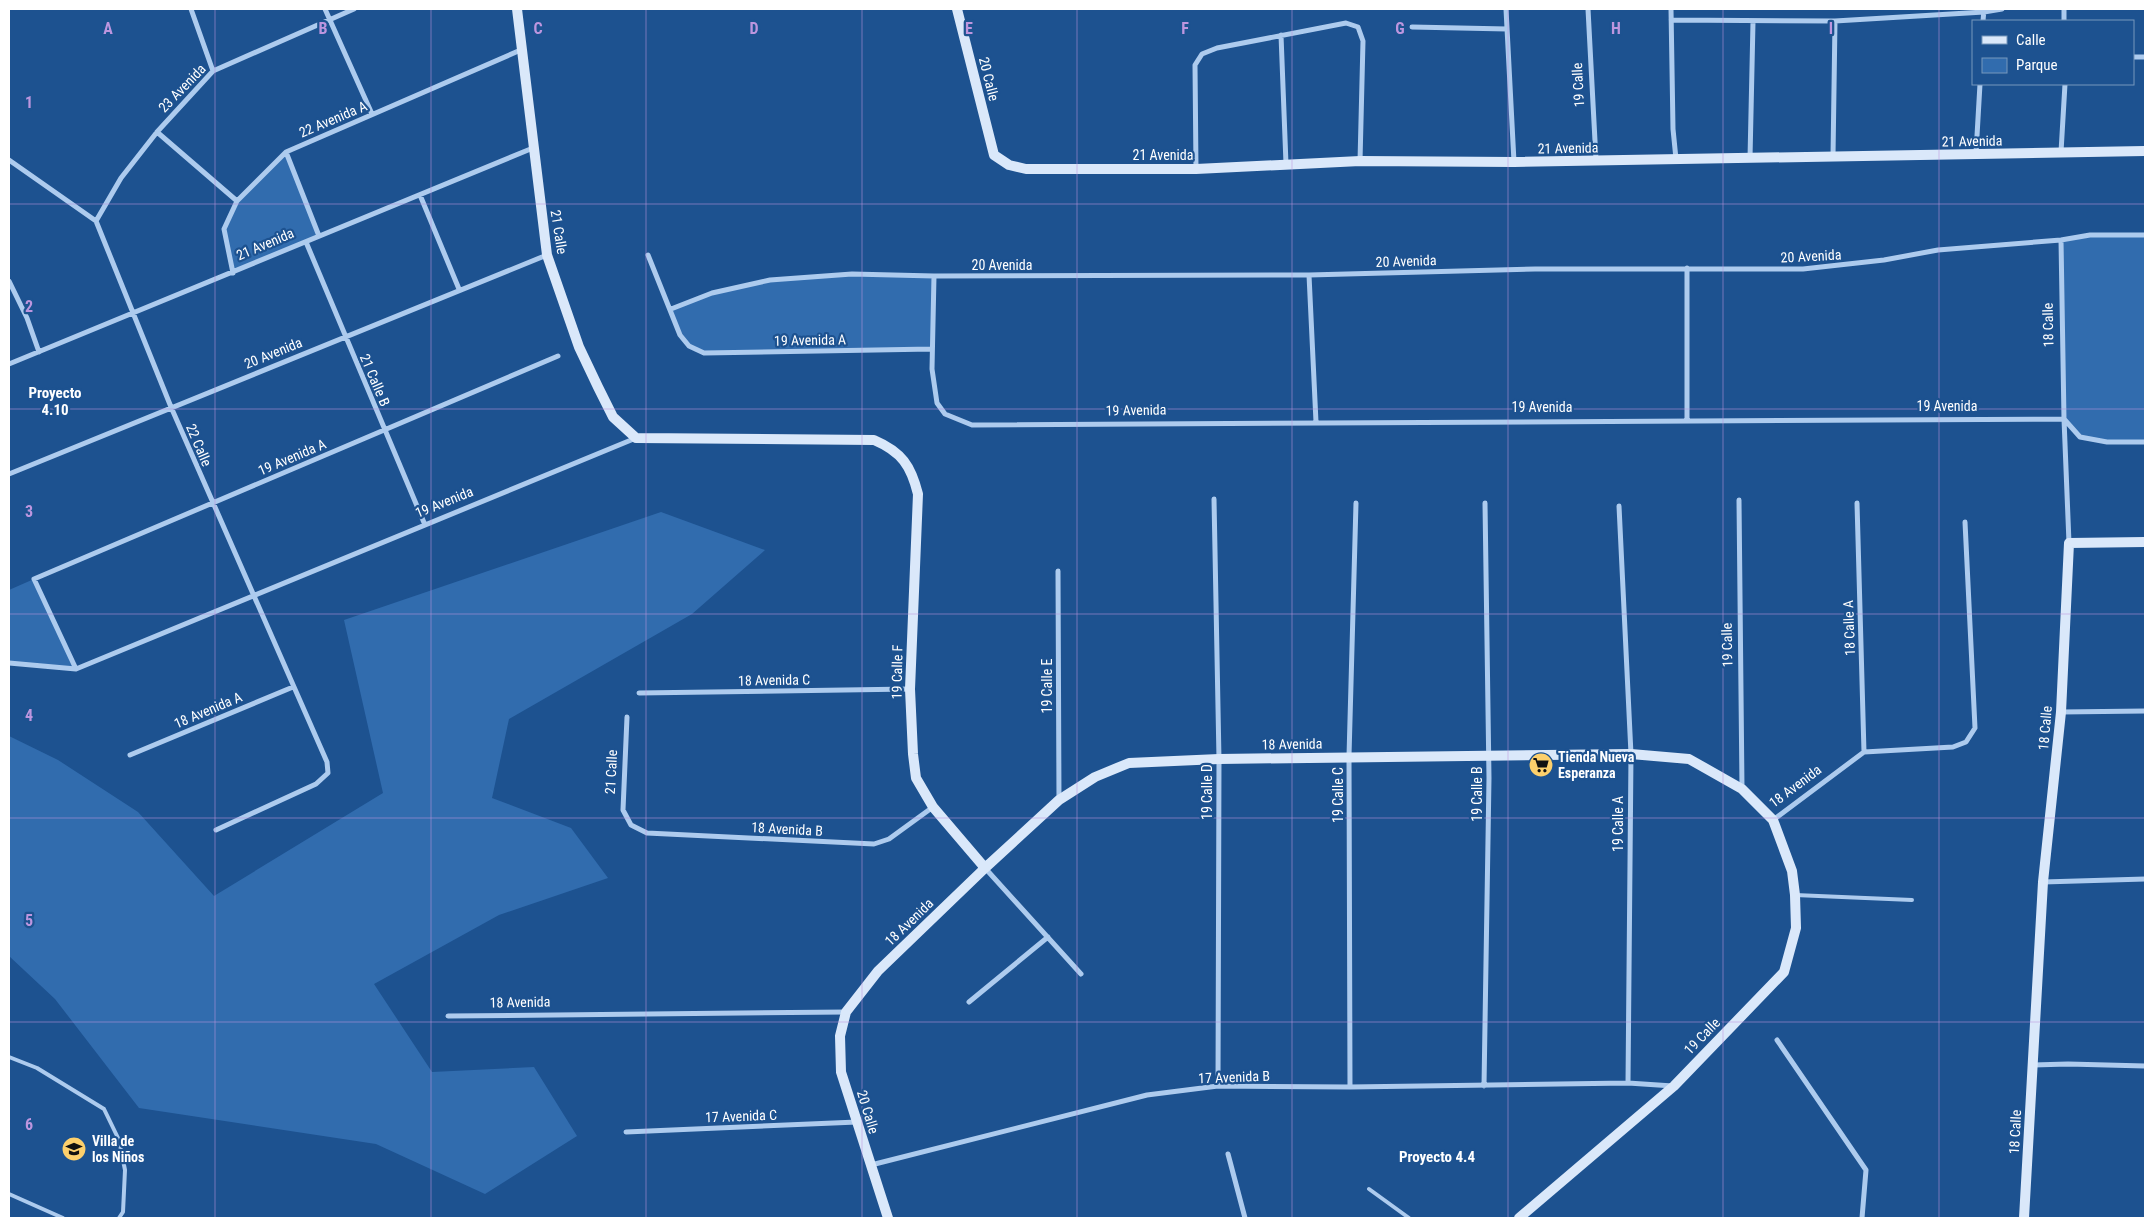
<svg xmlns="http://www.w3.org/2000/svg" width="2154" height="1227" viewBox="0 0 2154 1227" font-family="'Roboto Condensed',sans-serif">
<style>
.green{fill:#316cae}
.lines{fill:none;stroke-linecap:round;stroke-linejoin:round}
.lane{stroke:#adcbee;stroke-width:4}
.street{stroke:#adcbee;stroke-width:5}
.secondary{stroke:#dae8fa;stroke-width:10}
.grid{fill:none;stroke:#bd96df;stroke-width:1;stroke-opacity:0.55}
.labels{text-anchor:middle;stroke-width:4.5;stroke-linejoin:round;paint-order:stroke}
.street-label{font-size:14px;fill:#fff;stroke:#1d5290}
.poi-label{font-size:14px;font-weight:bold;fill:#fff;stroke:#1d5290;text-anchor:start}
.neighbourhood-label{font-size:15px;font-weight:bold;fill:#fff;stroke:#1d5290}
.grid-label{font-size:16px;text-anchor:middle;font-weight:bold;fill:#bd96df;stroke:#1d5290;stroke-width:4.5;stroke-linejoin:round;paint-order:stroke}
</style>
<rect width="100%" height="100%" fill="#1d5290"/>
<path class="green" d="M286 152 319 236 233 273 224 229 237 201Z
M2090 235H2145V442H2107L2080 437 2064 419 2061 240Z
M852 274 934 276 932 349 704 353C679 341 679 334 671 309L712 293 770 280Z
M661 512 765 550 692 614 509 719 492 798 571 828 608 878 499 915 374 984 432 1072 534 1067 577 1136 485 1194 376 1144 139 1108 55 999 9 956V736L58 760 138 812 214 896 383 793 344 620Z
M34 579 76 669 9 663V590Z"/>
<g class="lines">
<path class="lane" d="M1795 895 1912 900
M9 1057 37 1068 104 1109 119 1140 125 1170 123 1212 119 1218
M1369 1189 1409 1218
M9 1194 63 1218"/>
<path class="street" d="M191 9 213 71
M325 9 372 114
M1506 9 1514 162
M1588 9 1596 160
M1671 9 1673 129 1676 159
M2064 9V21
M1671 20 1835 21 1984 12 2002 9
M1983 21 1984 9
M1412 27 1507 29
M1281 35 1286 164
M2133 57H2145
M157 132 237 201
M286 152 319 236
M2061 152 2065 84
M1976 153 1980 84
M1833 156 1835 21
M1750 158 1753 22
M9 160 96 221 171 407 327 762 328 773 316 784 216 830
M1196 169 1195 65 1202 54 1217 48 1346 23 1358 27 1363 41 1360 161
M420 195 459 289
M96 221 121 178 157 132 213 71 354 9
M2061 240 2064 419 2069 543
M306 242 425 525
M648 255 680 335 689 346 704 353 932 349
M233 273 224 229 237 201 286 152 523 49
M1309 275 1316 422
M934 276 932 369 937 403 945 414 972 425 2064 419 2080 437 2107 442H2145
M9 281 27 318 39 352
M671 309 712 293 770 280 852 274 934 276 1309 275 1535 269H1803L1884 260 1938 250 2061 240 2090 235H2145
M9 364 533 148
M1687 421V268
M9 474 547 255
M1214 499 1219 759 1218 1086
M1739 500 1742 788
M1857 503 1864 752
M1619 506 1631 754 1628 1083
M1058 571 1059 800
M9 663 76 669 636 438
M76 669 34 579 558 356
M639 693 910 689
M2061 712 2145 711
M627 717 623 810 631 825 647 833 874 844 889 839 933 807
M130 755 293 687
M1773 820 1864 752 1953 747 1966 742 1975 728 1965 522
M985 868 1081 974
M2043 882 2145 879
M969 1002 1048 937
M448 1016 846 1012
M1777 1040 1866 1170 1862 1218
M2033 1065 2068 1064 2145 1066
M1484 1086 1489 778 1485 503
M1350 1087 1349 756 1356 503
M626 1132 857 1122
M1228 1154 1245 1218
M871 1165 1147 1095 1218 1086 1350 1087 1628 1083 1673 1086"/>
<path class="secondary" d="M517 9 547 255 579 347 598 387 613 417 636 438 874 440C902 452 911 466 918 494L910 689 913 754 916 778 933 807 985 868
M957 9 994 155 1009 165 1026 169H1196L1360 161 1514 162 2145 151
M888 1218 841 1072 840 1036 846 1012 878 971 985 868 1059 800 1095 777 1129 763 1219 759 1631 754 1689 759 1742 789 1773 820 1792 871 1795 895 1796 928 1784 972 1674 1086 1519 1218
M2024 1218 2043 882 2061 712 2069 543 2145 542"/>
</g>
<path class="grid" d="M215 9V1218M431 9V1218M646 9V1218M862 9V1218M1077 9V1218M1292 9V1218M1508 9V1218M1723 9V1218M1939 9V1218M9 204H2145M9 409H2145M9 614H2145M9 818H2145M9 1022H2145"/>
<defs>
<symbol id="supermarket-disc" viewBox="-11 -11 22 22"><circle r="9.5" fill="#fdd06c" stroke="#1d5290"/><path d="M-6-5.5h2.5l.6 2H6L4.5 2H-2.5L-4.4-4H-6ZM-1.5 3.2a1.3 1.3 0 1 0 .1 0ZM3 3.2a1.3 1.3 0 1 0 .1 0Z" fill="#111"/></symbol>
<symbol id="school-disc" viewBox="-11 -11 22 22"><circle r="9.5" fill="#fdd06c" stroke="#1d5290"/><path d="M0-5L7-2L0 1L-7-2ZM-4 1L0 2.5L4 1V4Q0 6-4 4Z" fill="#111"/></symbol>
</defs>
<g fill-rule="evenodd">
<use href="#supermarket-disc" x="1527" y="751" width="28" height="28"/>
<use href="#school-disc" x="60" y="1135" width="28" height="28"/>
</g>
<g class="labels">
<g class="street-label">
<text transform="translate(989 79) rotate(76)" y="5">20 Calle</text>
<text transform="translate(1578 85) rotate(-93)" y="5">19 Calle</text>
<text transform="translate(182 88) rotate(-46)" y="5">23 Avenida</text>
<text transform="translate(333 119) rotate(-23)" y="5">22 Avenida A</text>
<text transform="translate(1972 141) rotate(-1)" y="5">21 Avenida</text>
<text transform="translate(1568 148) rotate(-1)" y="5">21 Avenida</text>
<text x="1163" y="160">21 Avenida</text>
<text transform="translate(559 232) rotate(81)" y="5">21 Calle</text>
<text transform="translate(265 244) rotate(-23)" y="5">21 Avenida</text>
<text transform="translate(1811 256) rotate(-3)" y="5">20 Avenida</text>
<text transform="translate(1406 261) rotate(-2)" y="5">20 Avenida</text>
<text x="1002" y="270">20 Avenida</text>
<text transform="translate(2048 325) rotate(-91)" y="5">18 Calle</text>
<text transform="translate(810 340) rotate(-1)" y="5">19 Avenida A</text>
<text transform="translate(273 353) rotate(-22)" y="5">20 Avenida</text>
<text transform="translate(375 380) rotate(67)" y="5">21 Calle B</text>
<text x="1947" y="411">19 Avenida</text>
<text x="1542" y="412">19 Avenida</text>
<text transform="translate(1136 410) rotate(-1)" y="5">19 Avenida</text>
<text transform="translate(199 445) rotate(67)" y="5">22 Calle</text>
<text transform="translate(292 457) rotate(-23)" y="5">19 Avenida A</text>
<text transform="translate(444 502) rotate(-22)" y="5">19 Avenida</text>
<text transform="translate(1849 628) rotate(-92)" y="5">18 Calle A</text>
<text transform="translate(1727 645) rotate(-91)" y="5">19 Calle</text>
<text transform="translate(897 672) rotate(-89)" y="5">19 Calle F</text>
<text transform="translate(774 680) rotate(-1)" y="5">18 Avenida C</text>
<text transform="translate(1047 686) rotate(-90)" y="5">19 Calle E</text>
<text transform="translate(208 710) rotate(-23)" y="5">18 Avenida A</text>
<text transform="translate(2045 728) rotate(-85)" y="5">18 Calle</text>
<text transform="translate(1292 744) rotate(-1)" y="5">18 Avenida</text>
<text transform="translate(611 772) rotate(-87)" y="5">21 Calle</text>
<text transform="translate(1795 786) rotate(-37)" y="5">18 Avenida</text>
<text transform="translate(1207 792) rotate(-90)" y="5">19 Calle D</text>
<text transform="translate(1477 794) rotate(-90)" y="5">19 Calle B</text>
<text transform="translate(1338 795) rotate(-90)" y="5">19 Calle C</text>
<text transform="translate(1618 824) rotate(-90)" y="5">19 Calle A</text>
<text transform="translate(787 829) rotate(3)" y="5">18 Avenida B</text>
<text transform="translate(909 922) rotate(-44)" y="5">18 Avenida</text>
<text transform="translate(520 1002) rotate(-1)" y="5">18 Avenida</text>
<text transform="translate(1702 1036) rotate(-46)" y="5">19 Calle</text>
<text transform="translate(1234 1077) rotate(-2)" y="5">17 Avenida B</text>
<text transform="translate(868 1112) rotate(73)" y="5">20 Calle</text>
<text transform="translate(741 1116) rotate(-2)" y="5">17 Avenida C</text>
<text transform="translate(2015 1132) rotate(-87)" y="5">18 Calle</text>
</g>
<g class="poi-label">
<text x="1558" y="762">Tienda Nueva<tspan x="1558" dy="16">Esperanza</tspan></text>
<text x="92" y="1146">Villa de<tspan x="92" dy="16">los Niños</tspan></text>
</g>
<g class="neighbourhood-label">
<text x="55" y="398">Proyecto<tspan x="55" dy="17">4.10</tspan></text>
<text x="1437" y="1162">Proyecto 4.4</text>
</g>
</g>
<g class="grid-label">
<text x="108" y="34">A</text>
<text x="323" y="34">B</text>
<text x="538" y="34">C</text>
<text x="754" y="34">D</text>
<text x="969" y="34">E</text>
<text x="1185" y="34">F</text>
<text x="1400" y="34">G</text>
<text x="1616" y="34">H</text>
<text x="1831" y="34">I</text>
<text x="29" y="108">1</text>
<text x="29" y="312">2</text>
<text x="29" y="517">3</text>
<text x="29" y="721">4</text>
<text x="29" y="926">5</text>
<text x="29" y="1130">6</text>
</g>
<rect width="2154" height="1227" fill="none" stroke="#ffffff" stroke-width="20"/>
<rect x="1972" y="20" width="162" height="65" fill="#1d5290" stroke="#7797bc"/>
<rect x="1982" y="36" width="25" height="8" fill="#dae8fa" stroke="#7797bc"/>
<text x="2016" y="45" font-size="15" fill="#ffffff">Calle</text>
<rect x="1982" y="58" width="25" height="15" fill="#316cae" stroke="#7797bc"/>
<text x="2016" y="70" font-size="15" fill="#ffffff">Parque</text>
</svg>
